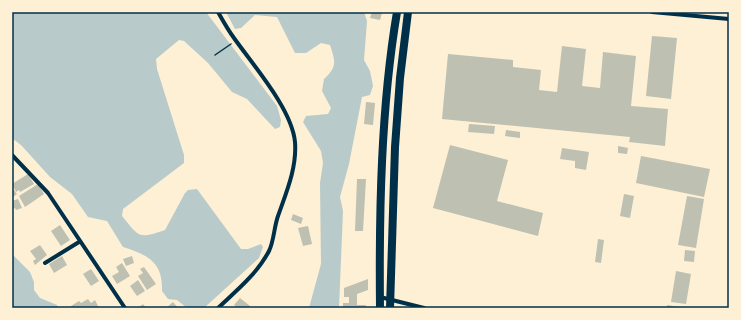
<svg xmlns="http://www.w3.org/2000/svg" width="741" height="320" viewBox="0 0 741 320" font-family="Jost,sans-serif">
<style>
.green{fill:#b9caca}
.building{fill:#bec0b2}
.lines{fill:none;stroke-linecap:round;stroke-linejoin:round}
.path{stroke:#003049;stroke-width:1.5}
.minor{stroke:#003049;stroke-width:4}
.trunk{stroke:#003049;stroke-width:8}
.neatline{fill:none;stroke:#003049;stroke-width:1.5}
</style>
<rect width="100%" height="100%" fill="#fdf0d5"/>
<path class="green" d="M12 12H206L277 106 281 120 280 127 275 129 247 99 232 92 208 63 184 41 179 40 156 59 157 69 184 155V163L123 209 122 216C140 238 138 239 165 230L185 193 188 190 197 189 241 249H248L261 244 263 247 259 258 204 308H187L177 300 168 299 162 291C163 262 148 255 123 247L107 221 88 217 72 194 50 177 22 146 12 138Z
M226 12H364L367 21 364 60 370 71 373 86 370 95 362 97 349 164 340 197 343 211 339 308H309L321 264 320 183 323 163 321 151 303 122 306 116 328 114 331 108 322 91 324 79C338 66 335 61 330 45L321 43 306 53H295L277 17 255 15 241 28 235 29Z
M12 254 30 272 34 282V290L40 298 57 305 58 308H12Z"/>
<path class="building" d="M372 12 382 13 380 20 370 18Z
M652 36 677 38 671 99 646 96Z
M562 46 586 49 582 86 600 88 603 52 636 56 631 106 668 109 665 146 629 142 630 137 442 119 448 54 513 60V67L541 70 539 90 557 92Z
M366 102 375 103 373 125 364 124Z
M469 124 495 126 494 134 468 132Z
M506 130 520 132V138L505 136Z
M450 145 508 160 497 201 543 213 538 236 433 208Z
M618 146 628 148 627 154 618 153Z
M562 148 589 152 586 170 575 168V161L560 159Z
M641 156 710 169 704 197 636 183Z
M28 174 34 184 20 192 19 190 16 192 12 184Z
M357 179H366L363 231H355Z
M38 184 44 194 25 207 19 196Z
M13 189 17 194 13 197 12 190Z
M624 194 634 196 630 218 620 216Z
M687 196 704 199 696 248 678 245Z
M18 199 22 208 16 210 15 208 12 209V201Z
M293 214 303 218 301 224 291 220Z
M60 225 70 240 61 246 51 231Z
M308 226 312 244 303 246 298 228Z
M598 239 604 240 601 263 595 262Z
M40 245 47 255 35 265 33 261 36 259 30 251Z
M685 250 695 251 694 262 684 261Z
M62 256 67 265 54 273 49 264Z
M132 256 134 263 126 266 123 259Z
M122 263 130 276 117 284 112 276 119 272 116 267Z
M144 267 156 284 147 290 138 276 143 273 140 269Z
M91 269 99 281 91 286 83 274Z
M676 271 691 274 686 304 671 302Z
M368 279V290L357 294V305H366V308H343V303H349V297H344V288Z
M138 280 145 291 137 296 130 286Z
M240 298 250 306 248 308H238L234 305Z
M88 299 91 303 95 300 99 308H72L71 306 79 301 81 303Z
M173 302 178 308H166Z
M143 304 146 308H138Z
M667 305 680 307V308H667Z"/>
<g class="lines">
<path class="path" d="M215 55 231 44"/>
<path class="minor" d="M652 12 729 19
M12 155 48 193 125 308
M45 263 79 242
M380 297 424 308
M218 308C236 291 257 274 269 251 274 241 274 227 278 216 286 193 297 168 295 142 292 109 253 65 234 38 228 30 223 21 218 12"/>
<path class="trunk" d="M380 308C379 211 381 107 397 12
M390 308 395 147 400 78 408 12"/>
</g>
<rect width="741" height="320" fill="none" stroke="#fdf0d5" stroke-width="26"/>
<rect x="13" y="13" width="715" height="294" class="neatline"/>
</svg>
